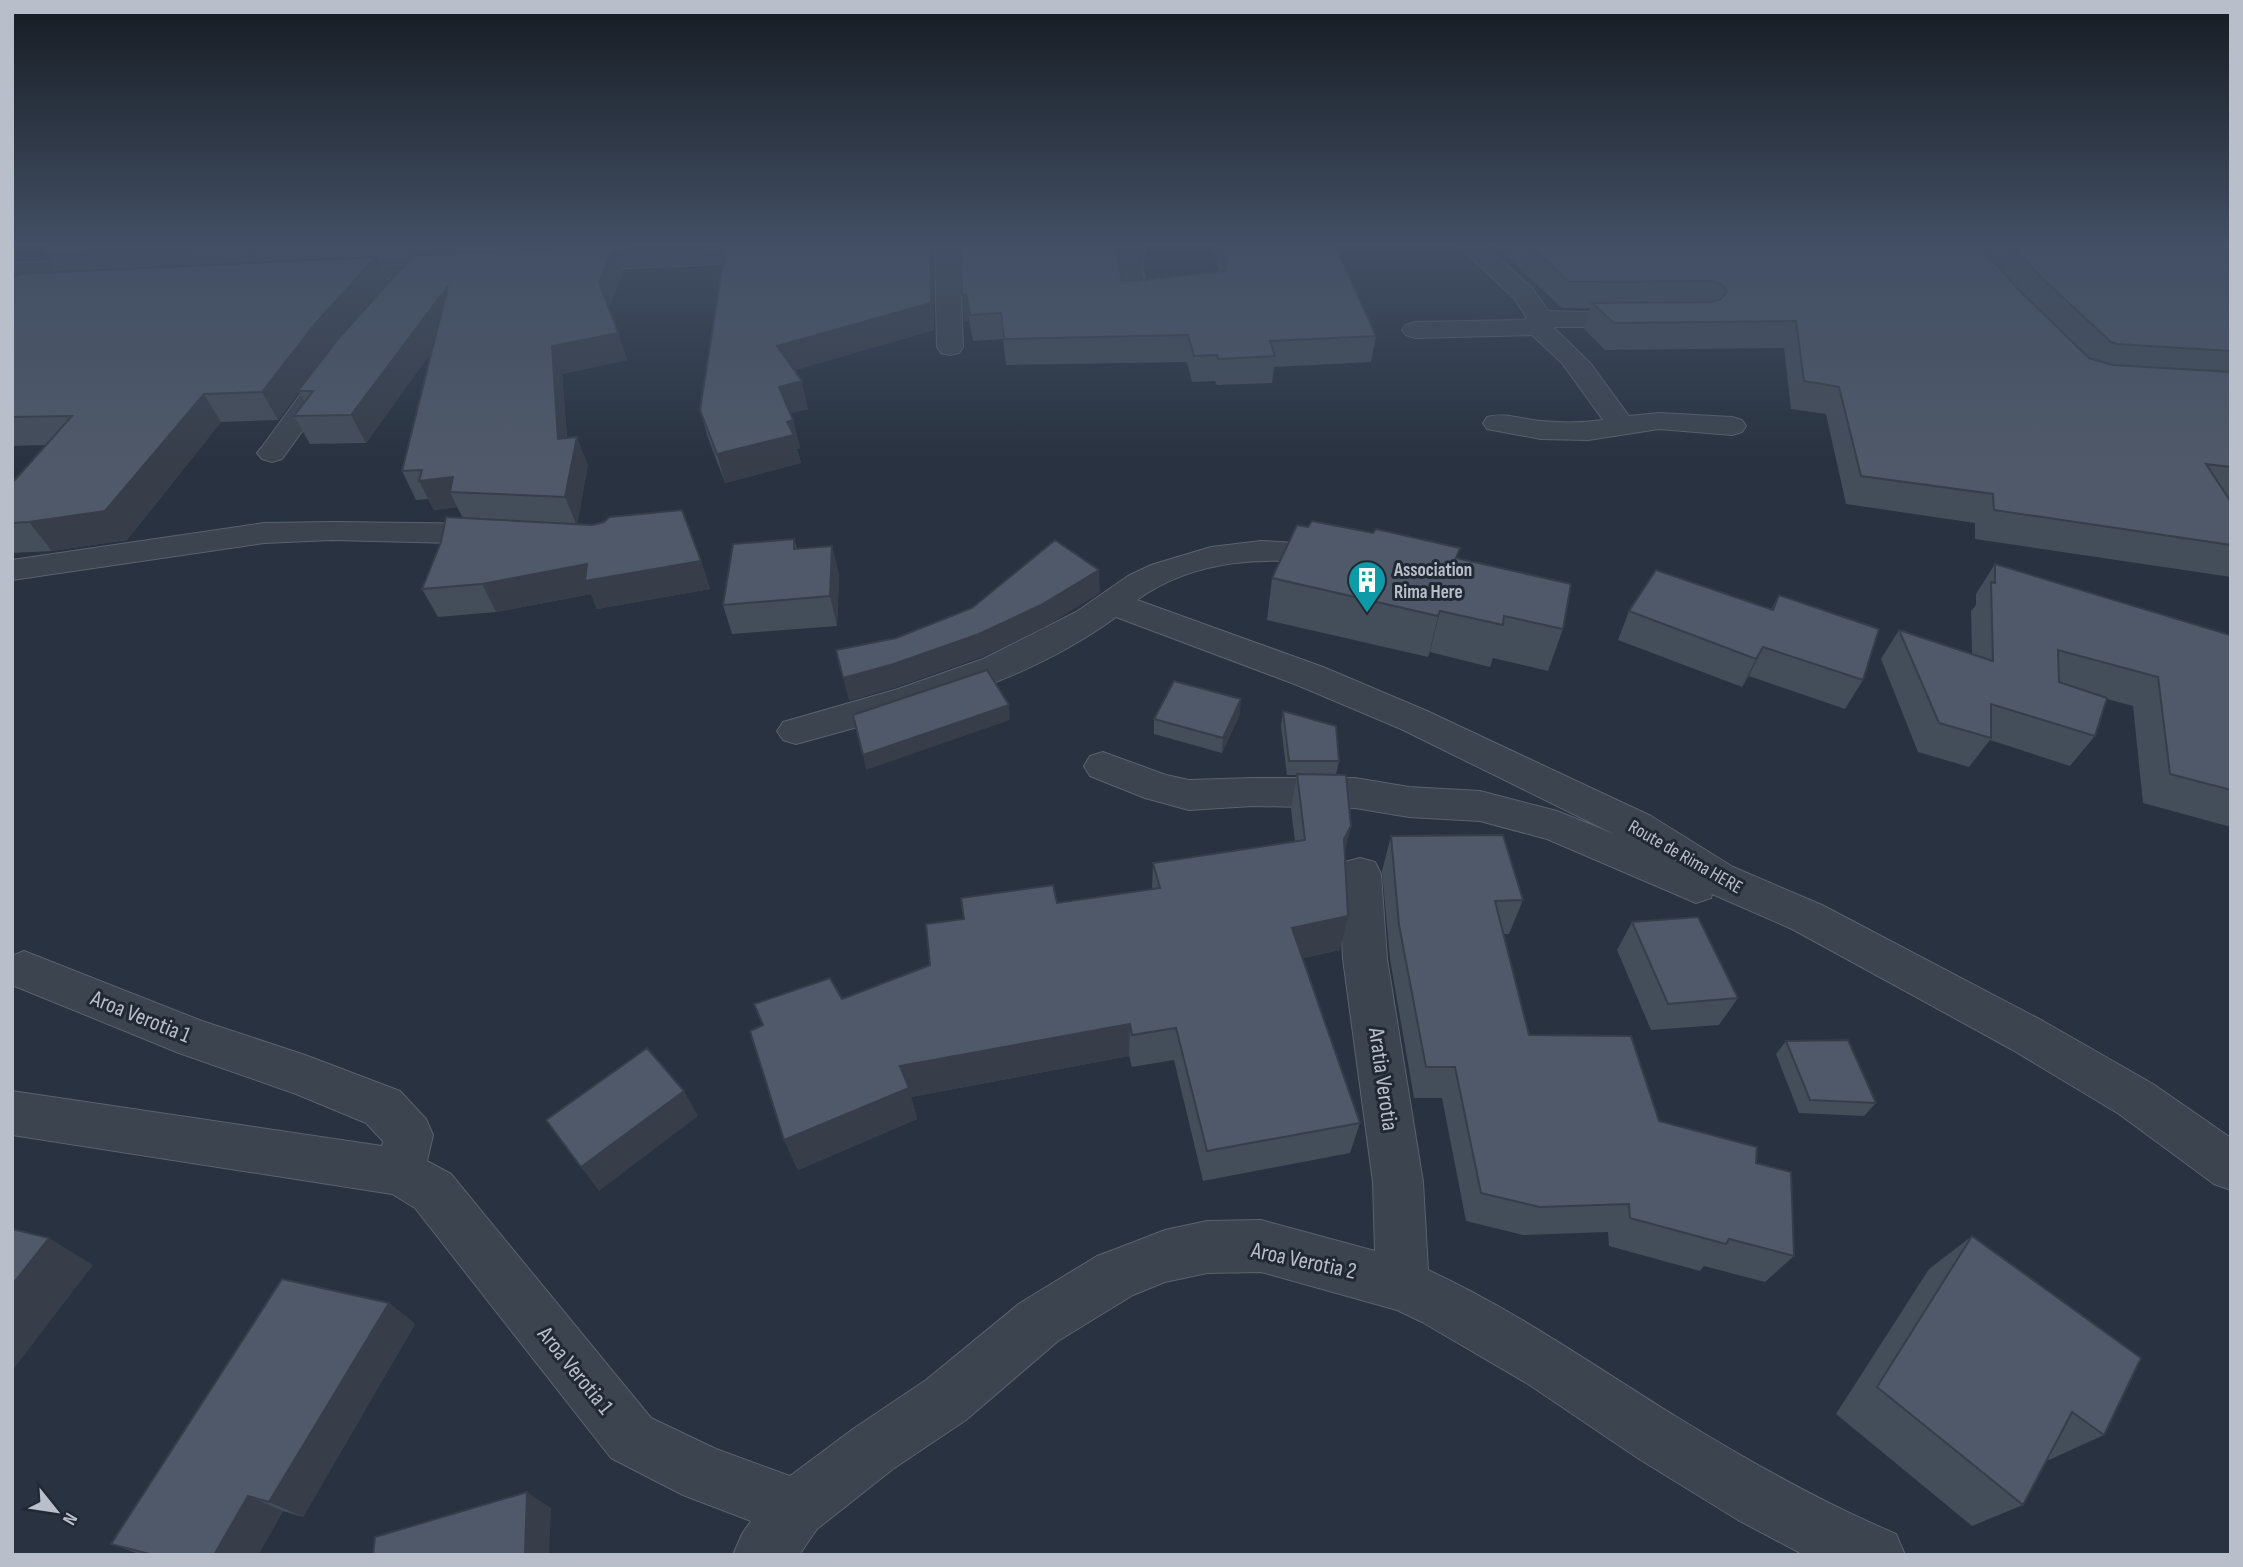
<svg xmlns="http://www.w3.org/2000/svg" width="2243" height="1567" viewBox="0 0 2243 1567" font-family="'Sofia Sans Condensed',sans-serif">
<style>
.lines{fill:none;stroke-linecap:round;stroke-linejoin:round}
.minor-casing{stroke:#5a626d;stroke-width:2}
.minor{fill:#3c4450;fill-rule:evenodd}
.wall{fill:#444d5a;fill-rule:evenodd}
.shaded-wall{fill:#373e4a}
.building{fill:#4f5969;stroke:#373e4a;stroke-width:2}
.labels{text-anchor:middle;stroke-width:6;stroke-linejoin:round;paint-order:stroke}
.poi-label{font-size:19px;font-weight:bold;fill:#b9bfca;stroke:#212935;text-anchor:start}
.street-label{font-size:19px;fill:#b9bfca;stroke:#212935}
.near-street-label{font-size:23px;fill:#b9bfca;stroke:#212935}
</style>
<rect width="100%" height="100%" fill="#283240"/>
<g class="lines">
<defs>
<path id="minor" d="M821 243H894L890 248 882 250 785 261 566 271 558 269 554 264 558 259 566 257Z
M935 243H959L963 347 959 353 950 355 941 353 937 347Z
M1122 243H1146L1142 266 1147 297 1144 302 1135 304 1126 302C1115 286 1119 261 1122 243Z
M1456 243H1482L1533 289 1548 311 1649 314 1653 319 1649 324 1640 327H1553L1591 364 1629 416 1659 413 1732 417 1742 420 1746 426 1742 432 1732 435 1659 429 1588 440 1541 439 1487 429 1483 423 1487 417C1505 412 1524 420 1542 421 1562 423 1583 423 1603 420L1562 363 1532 335 1415 338 1406 335 1402 330 1406 325 1415 322 1523 320 1527 318 1514 298Z
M108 259 116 261 120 266 116 271 12 277V263Z
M450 263 458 265 462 270 458 275 332 282 323 280 320 275 323 270 332 268Z
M326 371 336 373 340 379 282 459 272 462 262 459 257 453 262 447 316 373Z
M332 522 496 524 507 527 512 534 507 541 496 544 332 540 264 543 12 580V560L264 523Z
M1261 541 1336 545 1347 548 1352 555 1347 562 1336 565C1268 556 1195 558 1137 600L1323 667 1427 711 1651 816 1733 867 1822 905 2043 1021 2153 1084 2231 1138V1190L2214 1184 2119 1114 2011 1049 1792 929 1712 894 1711 898 1696 903 1547 839 1480 821 1409 817 1355 808 1252 806 1189 810 1145 798 1090 776 1084 766 1090 756 1103 752 1166 775 1189 780 1252 778H1355L1409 787 1480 791 1557 811 1614 834 1401 729 1297 685 1116 617C1024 685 905 714 796 744L783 740 777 731 783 722 898 689 983 659 1076 612 1128 576 1151 565 1211 547Z
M1360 858 1375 862 1381 874 1387 959 1423 1182 1428 1270C1517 1311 1597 1368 1680 1419 1750 1462 1821 1502 1896 1534L1905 1555H1804L1738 1520 1639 1459 1528 1384 1422 1322 1397 1310 1261 1272 1207 1273 1165 1282 1133 1295 1058 1341 966 1420 893 1469 817 1529 799 1555H733L742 1534 751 1521 683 1495 611 1458 415 1208 392 1194 12 1135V1091L382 1146 383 1141 366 1123 296 1094 179 1053 12 985V956L24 951 202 1021 305 1055 400 1091 426 1119 433 1135 427 1161 451 1174 651 1418 716 1449 790 1476 853 1429 926 1380 1020 1303 1097 1256 1116 1249 1165 1230 1207 1221 1261 1220 1375 1251 1373 1182 1343 959 1339 874 1345 862Z"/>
</defs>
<use href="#minor" class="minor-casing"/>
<use href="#minor" class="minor"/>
</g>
<path class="wall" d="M46 243H634L631 252 617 253 623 272 609 308 627 360 562 374 567 438 588 465 577 524 701 561 710 589 597 609 591 594 496 612 438 617 422 589 463 518 457 507 434 510 428 499 416 500 402 471 432 351 366 443 310 444 294 416 305 402 299 392 278 420 221 422 127 540 52 551 12 553V483L46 445 12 446V279L58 272 46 254ZM406 263 388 283 379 264Z
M1212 243H1334L1376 336 1371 362 1274 367 1272 383 1217 385 1215 381 1192 382 1187 362 1006 365 1003 339 973 341 969 320 965 321 962 295 1121 280 1135 281 1219 272Z
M1493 243H2231V498H2228L2231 502V577L1975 539V523L1846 504 1826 414 1791 409 1784 348 1605 350 1584 329 1590 308H1562Z
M933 259 934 330 794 370 808 409 790 413 793 420 800 448 797 449 801 463 725 483 708 438 700 410Z
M794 539 797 549 832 546 839 575 837 626 732 634 723 605Z
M1457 559 1563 629 1548 671 1493 658 1490 667 1430 652 1428 657 1267 620 1272 578Z
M1995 564 2231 638V827L2143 803 2133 706 2107 699 2095 736 2070 766 1990 740 1969 767 1918 752 1881 659 1899 630 1972 654 1971 611 1976 605V594Z
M1779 595 1863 680 1845 709 1749 676 1742 687 1618 640 1629 611 1771 610Z
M1283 711 1339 761 1336 775 1345 853 1340 950 1303 958 1360 1123 1350 1153 1203 1181 1174 1060 1132 1067 1129 1056 911 1097 917 1119 798 1170 784 1140 842 999 930 965 964 919 1057 903 1152 889 1153 863 1295 842 1291 809 1297 775H1287L1281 726Z
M1240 714 1222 753 1154 734V719Z
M1391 836 1523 900 1509 934H1503L1529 1035 1659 1121 1794 1256 1765 1282 1704 1266 1700 1271 1609 1246 1608 1232 1523 1235 1466 1221 1442 1098H1414L1390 959 1382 871Z
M1632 922 1738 998 1719 1025 1651 1030 1617 950Z
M1786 1041 1876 1103 1864 1116 1799 1113 1776 1054Z
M1972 1236 2104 1435 2049 1460 2048 1459 2023 1505 1972 1526 1836 1414 1929 1269Z
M389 1303 415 1324 303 1517 283 1511 258 1555H142L111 1544Z"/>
<path class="shaded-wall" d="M628 243H634L631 252Z
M930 243H931L933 259 934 330 783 374 777 346Z
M615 246 623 272 608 309 599 282Z
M376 257 388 284 329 351 278 420 262 392 315 324Z
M448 286 460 313 366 443 351 415Z
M966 294 969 320 965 321 962 295Z
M618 333 627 360 562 374 569 468 558 439 552 346Z
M802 381 808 409 785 415 779 387Z
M204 394 221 422 127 540 52 551 29 522Z
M793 420 800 448 797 449 801 463 725 483 717 454Z
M577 437 588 465 577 526 565 497Z
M453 477 450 492 457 507 434 510 419 481Z
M832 546 839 575 837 626 830 596Z
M701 561 710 589 597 609 591 594 496 612 482 584 587 564Z
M1099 570 1100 593 1043 628 982 657 898 687 849 701 843 678Z
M1440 611 1430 652 1428 657 1438 616Z
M1763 647 1749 676 1742 687 1756 659Z
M1241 699 1240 714 1222 753 1223 738Z
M1009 705 1010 720 866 770 863 755Z
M1351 826 1343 861 1344 839Z
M1348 916 1340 950 1286 962 1292 928Z
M1130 1024 1129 1056 911 1097 917 1119 798 1170 784 1140 900 1066Z
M684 1091 698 1116 599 1191 581 1167Z
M49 1238 93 1265 12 1371V1285Z
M389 1303 415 1324 303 1517 269 1502Z
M527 1492 551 1508 549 1555H525Z
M248 1496 283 1511 258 1555H214Z"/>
<path class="building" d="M46 243H271L46 254Z
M726 243H930L931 303 777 346 802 381 779 387 793 420 787 422 794 435 717 454 700 410Z
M960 243H1116L1121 280 1135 281 1226 271 1219 243H1334L1376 336 1270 341 1275 356 1218 359 1217 355 1194 356 1188 335 1004 339 1001 313 970 315 966 294 962 295Z
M1527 243H1977L2020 291 2089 358 2113 365 2231 372V467L2206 464 2231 502V545L1994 510 1993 494 1861 476 1839 387 1804 381 1796 321 1614 323 1592 303 1711 302 1721 299 1727 291 1721 284 1711 281 1569 282Z
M2009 243H2231V351L2117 344 2111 342 2042 278Z
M615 246 599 282 618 333 552 346 558 439 577 437 565 497 450 492 453 477 419 481 422 470 402 471 448 286 351 415 294 416 313 391H298L338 339 413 255Z
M376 257 315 324 262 392 204 394 105 511 29 522 12 523V483L72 416 12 417V279L18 274Z
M682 510 701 561 585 581 587 564 482 584 422 589 441 542 446 517 592 525 604 522 609 517Z
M1312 521 1373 533 1376 529 1460 548 1456 558 1571 584 1563 629 1504 616 1503 625 1440 611 1438 616 1272 578 1297 525 1308 527Z
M794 539V549L832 546 830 596 723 605 733 544Z
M1055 540 1099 570 1041 605 979 634 894 664 843 678 836 650 896 638 972 608Z
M1995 564 2230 635 2231 790 2170 774 2158 677 2058 650 2059 682 2107 698 2095 736 1991 704V738L1939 723 1899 630 1993 661 1991 582 1995 583Z
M1656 570 1773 610 1779 595 1879 629 1863 680 1763 647 1756 659 1629 611Z
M987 670 1009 705 863 755 853 715Z
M1174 681 1241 699 1223 738 1154 719Z
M1283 711 1336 726 1339 761H1289Z
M1297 774 1346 775 1351 826 1344 839 1348 916 1292 928 1360 1123 1207 1151 1176 1028 1132 1035 1130 1024 900 1066 909 1088 784 1140 750 1031 763 1025 754 1004 830 978 842 999 930 965 926 924 964 919 961 898 1053 885 1057 903 1160 888 1153 863 1305 840Z
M1503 835 1523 900 1495 901 1529 1035 1631 1036 1659 1121 1757 1147 1756 1163 1791 1172 1794 1256 1729 1239 1726 1244 1630 1218 1629 1204 1540 1207 1481 1193 1455 1067H1426L1399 925 1391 836Z
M1698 917 1738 998 1668 1004 1632 922Z
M1848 1040 1876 1103 1810 1100 1786 1041Z
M647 1048 684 1091 581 1167 546 1120Z
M12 1229 49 1238 12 1285Z
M1972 1236 2141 1358 2104 1435 2072 1412 2023 1505 1877 1387Z
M282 1279 389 1303 269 1502 248 1496 214 1555H153L111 1544Z
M527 1492 525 1555H373L375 1537Z"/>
<linearGradient id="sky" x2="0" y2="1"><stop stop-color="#161c23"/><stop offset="0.53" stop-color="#424f64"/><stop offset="1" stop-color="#424f64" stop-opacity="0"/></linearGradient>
<rect width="2243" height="462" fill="url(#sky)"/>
<defs>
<symbol id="building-pin" viewBox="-11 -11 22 30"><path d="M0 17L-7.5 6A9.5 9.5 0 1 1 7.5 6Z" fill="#0f9aa8" stroke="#212935"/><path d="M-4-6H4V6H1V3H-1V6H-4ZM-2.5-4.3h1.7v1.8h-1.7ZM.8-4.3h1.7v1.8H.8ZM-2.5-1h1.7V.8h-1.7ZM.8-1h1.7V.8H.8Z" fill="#fff"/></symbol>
</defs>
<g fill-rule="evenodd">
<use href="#building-pin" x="1345" y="558" width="44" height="60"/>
</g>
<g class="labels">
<g class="poi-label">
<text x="1394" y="576">Association<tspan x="1394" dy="22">Rima Here</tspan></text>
</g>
<g class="street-label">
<text transform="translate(1686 856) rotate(30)" y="7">Route de Rima HERE</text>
</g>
<g class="near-street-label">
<text transform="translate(141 1016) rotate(22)" y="8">Aroa Verotia 1</text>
<text transform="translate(1384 1079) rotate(82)" y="8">Aratia Verotia</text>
<text transform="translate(1304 1260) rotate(12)" y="8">Aroa Verotia 2</text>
<text transform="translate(576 1370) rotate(51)" y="8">Aroa Verotia 1</text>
</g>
</g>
<rect width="2243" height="1567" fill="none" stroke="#b9bfca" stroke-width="28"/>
<g transform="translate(56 1511) rotate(120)" stroke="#212935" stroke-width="5" paint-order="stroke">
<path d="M0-5L12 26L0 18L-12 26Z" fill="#b9bfca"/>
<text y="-10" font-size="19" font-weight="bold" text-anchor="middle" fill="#b9bfca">N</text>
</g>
</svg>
